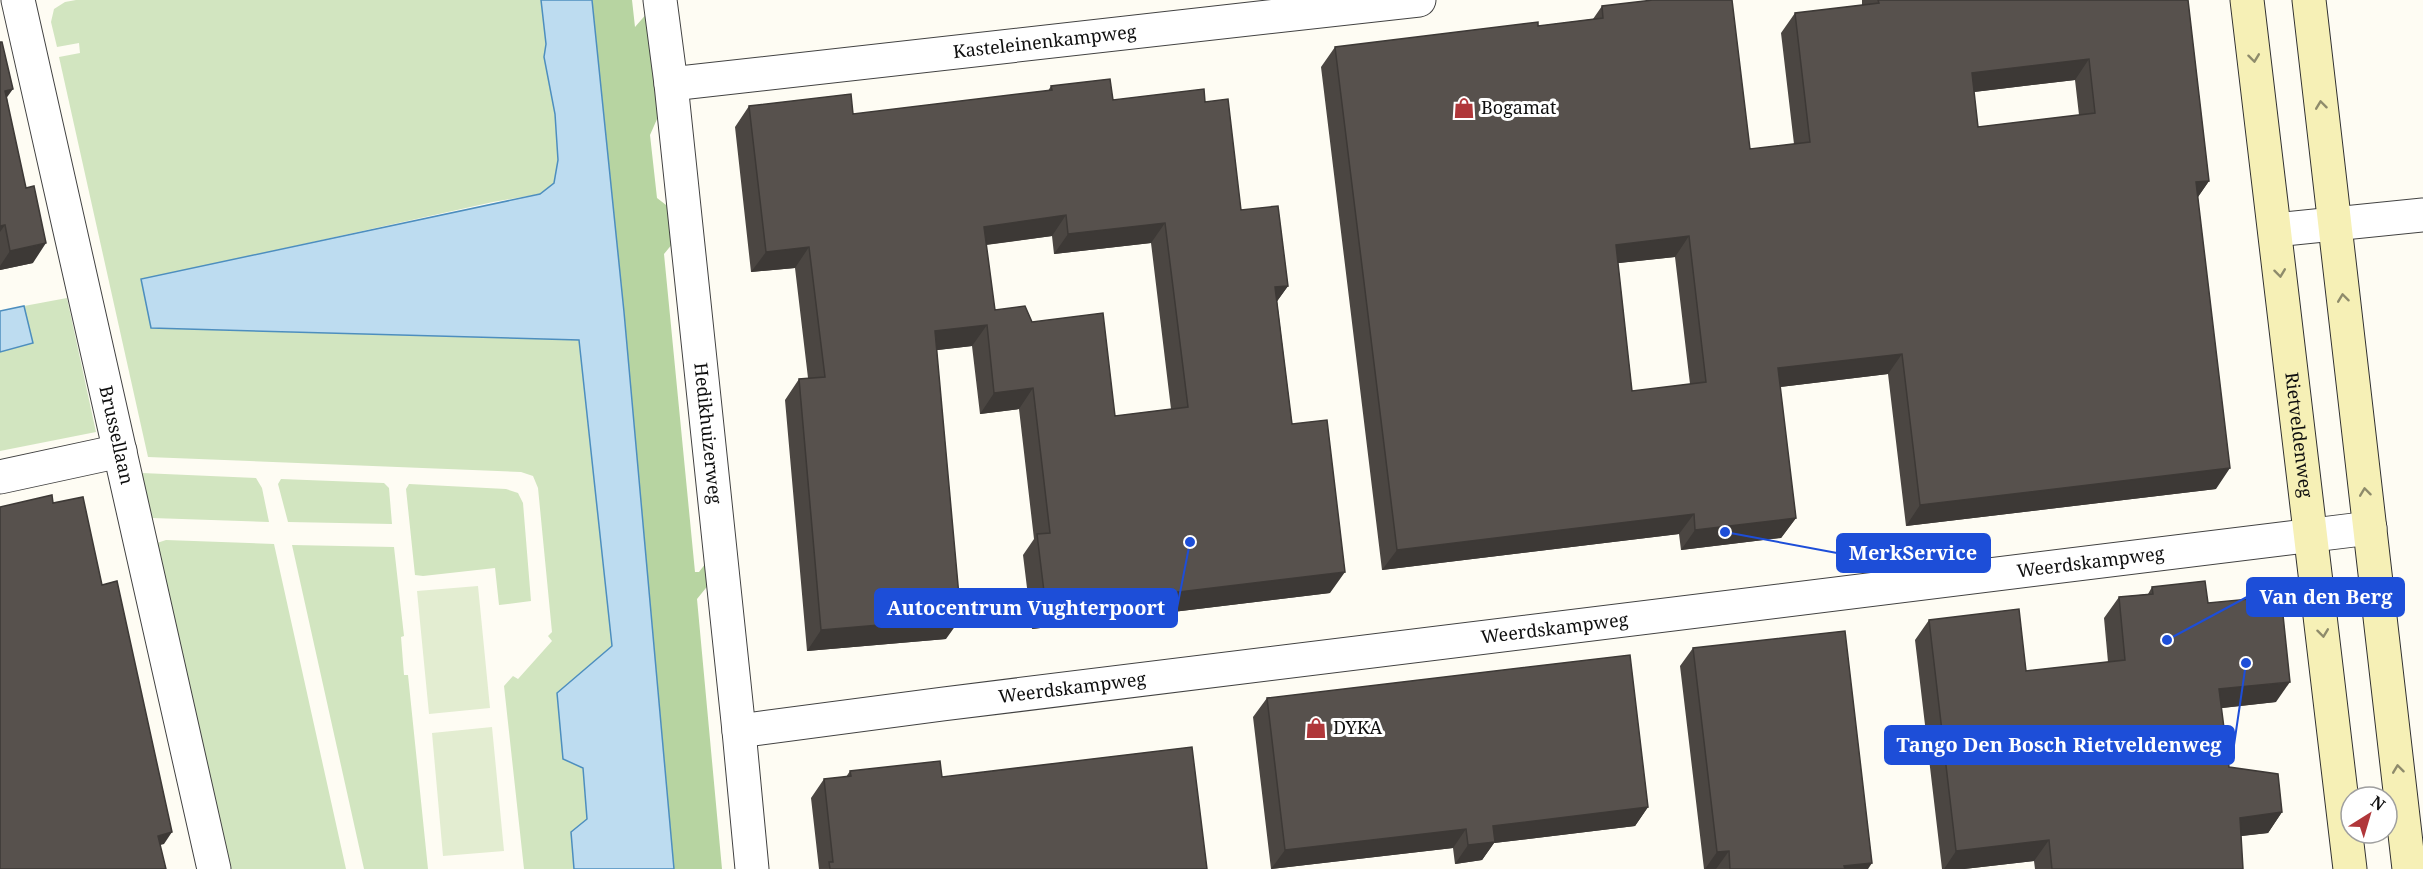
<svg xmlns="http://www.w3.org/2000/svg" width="2423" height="869" viewBox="0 0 2423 869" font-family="'Noto Serif',serif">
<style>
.green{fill:#d2e5c0}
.forest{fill:#b7d4a1}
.pitch{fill:#e3edd1}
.water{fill:#bddcf0;stroke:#4d8ebe;stroke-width:1.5}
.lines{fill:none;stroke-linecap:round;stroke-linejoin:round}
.street-casing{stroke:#424242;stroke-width:35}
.secondary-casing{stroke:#313131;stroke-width:35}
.street{stroke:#fff;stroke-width:33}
.secondary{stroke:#f6f0b6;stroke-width:33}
.wall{fill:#4b4642;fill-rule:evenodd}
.shaded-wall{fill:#3d3936}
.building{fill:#57514d;stroke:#3d3936;stroke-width:1.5;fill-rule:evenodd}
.oneway{stroke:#8e8b6b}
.labels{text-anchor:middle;stroke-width:6;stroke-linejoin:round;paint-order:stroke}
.street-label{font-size:18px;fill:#0f0f0f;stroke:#fff}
.poi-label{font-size:18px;fill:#0f0f0f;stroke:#fff;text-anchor:start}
.leader{fill:none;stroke:#1d4ed8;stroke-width:2}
.callout-dot{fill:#1d4ed8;stroke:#fff;stroke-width:2}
.callout{fill:#1d4ed8;stroke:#1d4ed8;stroke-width:2}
.callout-label{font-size:20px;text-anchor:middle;font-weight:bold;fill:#fff}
</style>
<rect width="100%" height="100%" fill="#fefcf3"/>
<path class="green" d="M76 0H541L546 44 544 57 555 114 558 160 554 183 540 194 493 202 141 280 151 328 579 340 612 646 557 693 563 758 583 768 587 819 571 832 574 869H524L504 686 513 676 518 679 552 641 548 636 552 632 538 488 533 476 521 472 148 457 59 57 80 53 79 43 57 47 51 22 54 9 65 2Z
M67 298 96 432 0 451V352L32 343 24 306Z
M142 473 256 478 262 488 269 522 152 518Z
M281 479 384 483 389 488 392 524 288 522 278 484Z
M409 484 506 489 518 493 523 503 531 601 499 605 495 568 423 576 415 575 406 489Z
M166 540 274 544 346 869H229L157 543Z
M292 545 394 547 404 636 401 637 404 675H408L428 869H364Z"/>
<path class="forest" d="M592 0H632L635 27 649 11 661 110 650 135 657 198 679 215 682 232 664 254 695 572H699L709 559 714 578 697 599 722 869H674L624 312Z"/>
<path class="pitch" d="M478 586 490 708 429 714 417 591Z
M492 727 504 851 443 856 432 733Z"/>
<path class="water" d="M541 0H592L624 312 674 869H574L571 832 587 819 583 768 563 759 557 693 612 646 579 340 151 328 141 279 540 194 554 183 558 160 555 114 544 57 546 44Z
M24 306 33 343 0 352V311Z"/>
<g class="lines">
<defs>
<g id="street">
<path id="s1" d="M18 0 214 869"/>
<path id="s2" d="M660 0 671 84 739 731 752 869"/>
<path id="s3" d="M671 84 1419 0"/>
<path d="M2275 230 2423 215"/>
<path d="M0 477 120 451"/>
<path id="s4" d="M739 731 943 704 2370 528"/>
</g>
<g id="secondary">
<path id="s5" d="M2247 0 2350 869"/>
<path d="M2309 0 2409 869"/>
</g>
</defs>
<use href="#street" class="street-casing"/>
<use href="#secondary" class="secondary-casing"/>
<use href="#street" class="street"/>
<use href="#secondary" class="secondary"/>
</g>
<path class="wall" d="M1862 0H2188L2209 181 2198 197 2216 489 1906 526 1888 374 1780 387 1796 518 1781 538 1681 550 1679 534 1382 570 1321 67 1335 47 1538 26 1593 19 1602 6 1750 149 1794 144 1781 33 1795 13 1862 5ZM2075 80 2079 115 1978 127 1974 92ZM1675 257 1690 384 1632 391 1618 263Z
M0 42 7 98 33 263 0 270Z
M1051 86 1113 100 1205 102 1241 210 1288 286 1277 301 1292 424 1330 593 1032 629 1023 555 1034 539 1019 409 980 414 972 346 937 350 946 639 807 651 785 400 799 379 808 378 795 268 751 272 735 127 749 106 853 114 1048 91ZM1052 236 1054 254 1151 243 1171 409 1115 416 1032 322 995 310 986 245Z
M2152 587 2208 603 2276 702 2221 708 2229 767 2282 812 2268 833 2240 836 2243 869H2035L2034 861 1964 869H1942L1915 640 1929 620 2026 671 2108 662 2104 618 2119 597 2148 594Z
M1693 648 1868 869H1704L1680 666Z
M1267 698 1648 807 1635 826 1494 843 1482 860 1455 864 1453 848 1271 869 1253 717Z
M850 771 942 777 1207 869H819L811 798 824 779 846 777Z"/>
<path class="shaded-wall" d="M2089 59 2075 80 1957 94 1972 73Z
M13 89 0 107 5 91Z
M2209 181 2195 201 2196 182Z
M1066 215 1052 236 969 247 984 227Z
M1165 223 1151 243 1054 254 1068 234Z
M5 225 0 232V226Z
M1689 236 1675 257 1601 265 1616 245Z
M46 243 33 263 0 270V266L10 251Z
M809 247 795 268 751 272 766 252Z
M1288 286 1273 307 1275 287Z
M987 325 972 346 921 352 935 331Z
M1902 354 1888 374 1764 389 1778 368Z
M1033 388 1019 409 980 414 994 393Z
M2230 468 2216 489 1906 526 1920 505Z
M1694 514 1679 534 1382 570 1397 550Z
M1796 518 1781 538 1681 550 1695 530Z
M1345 572 1330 593 1032 629 1046 608Z
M961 618 946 639 807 651 821 630Z
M2290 682 2276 702 2205 710 2219 689Z
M1648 807 1635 826 1494 843 1482 860 1455 864 1468 845 1493 826Z
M2282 812 2268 833 2225 838 2240 818Z
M1466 829 1453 848 1271 869 1285 850Z
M172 832 164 844 150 848 158 836Z
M2049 840 2034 861 1964 869H1944L1956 851Z
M1729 851 1716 869H1705L1717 852Z
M1872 863 1868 869H1842L1844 866Z"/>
<path class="building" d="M1653 0H1732L1750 149 1810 142 1795 13 1879 3 1878 0H2188L2209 181 2196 182 2230 468 1920 505 1902 354 1778 368 1796 518 1695 530 1694 514 1397 550 1335 47 1538 22V26L1603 18 1602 6ZM2089 59 2095 113 1978 127 1972 73ZM1689 236 1706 382 1632 391 1616 245Z
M0 42H2L13 89 5 91 26 188 34 186 46 243 10 251 5 225 0 226Z
M1110 79 1113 100 1204 89 1205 102 1228 99 1241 210 1278 206 1288 286 1275 287 1292 424 1327 420 1345 572 1046 608 1037 534 1050 533 1033 388 994 393 987 325 935 331 961 618 821 630 799 379 825 377 809 247 766 252 749 106 851 94 853 114 1052 90 1051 86ZM1066 215 1068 234 1165 223 1188 407 1115 416 1103 313 1032 322 1025 306 995 310 984 227Z
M52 495 53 503 83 497 102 585 117 581 172 832 158 836 166 869H0V507Z
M2205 581 2208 603 2281 596 2290 682 2219 689 2229 767 2278 774 2282 812 2240 818 2243 869H2052L2049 840 1956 851 1929 620 2019 609 2026 671 2125 660 2119 597 2153 594 2152 587Z
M1845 631 1872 863 1844 866 1845 869H1730L1729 851 1717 852 1693 648Z
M1630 655 1648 807 1493 826 1495 842 1468 845 1466 829 1285 850 1267 698Z
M1192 747 1207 869H830L829 862H833L824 779 851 776 850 771 940 761 942 777Z"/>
<defs><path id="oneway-chevron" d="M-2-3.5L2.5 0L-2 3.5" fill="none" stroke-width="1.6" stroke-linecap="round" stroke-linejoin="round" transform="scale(1.5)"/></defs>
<g class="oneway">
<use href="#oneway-chevron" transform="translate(2254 58) rotate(83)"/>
<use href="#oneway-chevron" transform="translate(2321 105) rotate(-97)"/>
<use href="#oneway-chevron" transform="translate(2280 273) rotate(83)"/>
<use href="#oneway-chevron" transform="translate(2343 298) rotate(-97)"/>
<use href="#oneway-chevron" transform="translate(2365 492) rotate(-97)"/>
<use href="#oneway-chevron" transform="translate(2323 633) rotate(83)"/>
<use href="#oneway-chevron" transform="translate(2398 769) rotate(-97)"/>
</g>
<defs>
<symbol id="shop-bare" viewBox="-9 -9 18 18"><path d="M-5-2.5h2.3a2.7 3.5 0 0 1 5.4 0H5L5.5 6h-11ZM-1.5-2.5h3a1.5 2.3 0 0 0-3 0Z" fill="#b0373a" stroke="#fff" stroke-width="2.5" paint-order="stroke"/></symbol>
</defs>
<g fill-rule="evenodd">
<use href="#shop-bare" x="1449" y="93" width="30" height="30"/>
<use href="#shop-bare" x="1301" y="713" width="30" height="30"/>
</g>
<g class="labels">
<g class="street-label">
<text dy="6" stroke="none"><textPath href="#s3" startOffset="376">Kasteleinenkampweg</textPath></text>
<text dy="6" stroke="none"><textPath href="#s2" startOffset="436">Hedikhuizerweg</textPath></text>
<text dy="6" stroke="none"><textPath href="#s5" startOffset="438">Rietveldenweg</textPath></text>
<text dy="6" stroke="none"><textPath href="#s1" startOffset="446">Brussellaan</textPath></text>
<text dy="6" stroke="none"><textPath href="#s4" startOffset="1362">Weerdskampweg</textPath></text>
<text dy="6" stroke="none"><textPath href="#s4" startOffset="822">Weerdskampweg</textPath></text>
<text dy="6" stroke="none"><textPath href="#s4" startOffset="336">Weerdskampweg</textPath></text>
</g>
<g class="poi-label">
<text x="1481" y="114">Bogamat</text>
<text x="1333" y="734">DYKA</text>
</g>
</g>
<path class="leader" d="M1725 532L1837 553M2167 640L2247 597M1190 542L1177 608M2246 663L2234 745"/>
<g class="callout-dot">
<circle cx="1725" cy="532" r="6"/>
<circle cx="2167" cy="640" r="6"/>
<circle cx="1190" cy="542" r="6"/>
<circle cx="2246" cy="663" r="6"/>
</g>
<g class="callout">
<rect x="1837" y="534" width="153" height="38" rx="6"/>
<rect x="2247" y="578" width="157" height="38" rx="6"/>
<rect x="875" y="589" width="302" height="38" rx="6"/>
<rect x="1885" y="726" width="349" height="38" rx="6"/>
</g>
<g class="callout-label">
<text x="1913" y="560">MerkService</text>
<text x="2326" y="604">Van den Berg</text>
<text x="1026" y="615">Autocentrum Vughterpoort</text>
<text x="2059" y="752">Tango Den Bosch Rietveldenweg</text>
</g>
<g transform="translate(2369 815) rotate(37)"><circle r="28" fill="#ffffff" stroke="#9f9f9f" stroke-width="1.5"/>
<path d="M0-4.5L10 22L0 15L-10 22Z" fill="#b0373a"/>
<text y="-9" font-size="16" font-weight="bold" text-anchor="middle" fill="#0f0f0f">N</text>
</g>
</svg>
